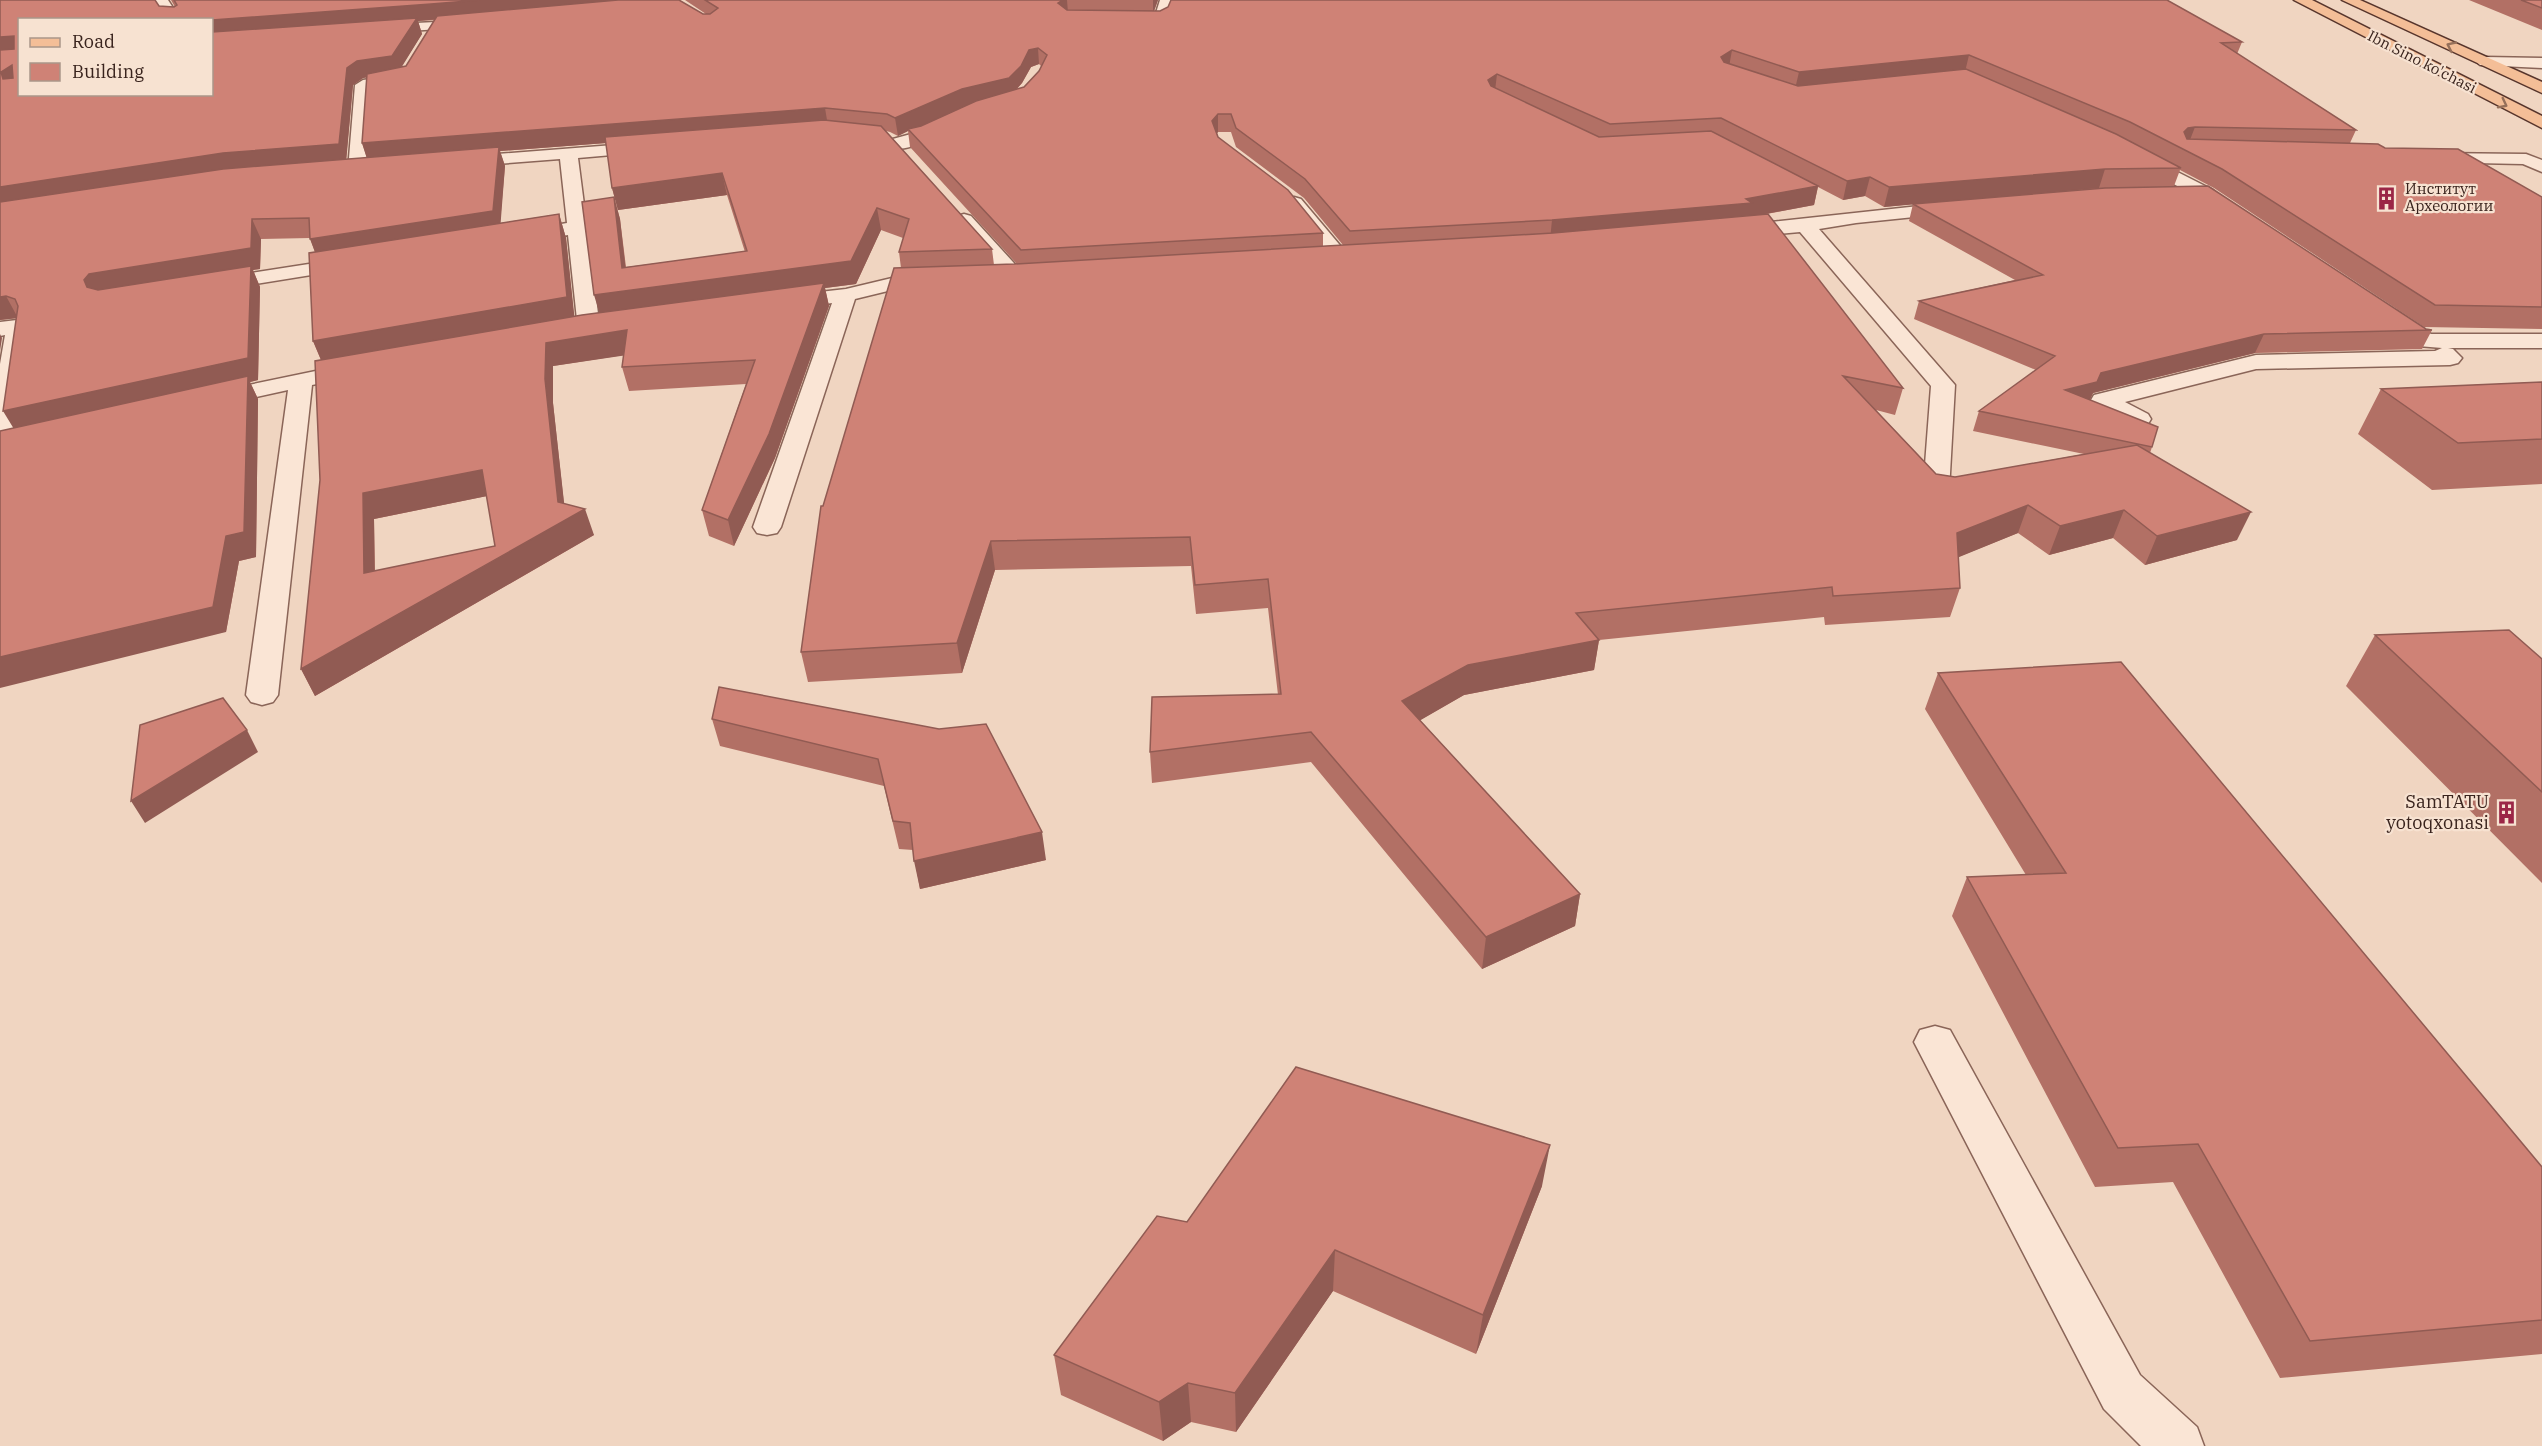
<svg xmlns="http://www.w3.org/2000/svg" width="2542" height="1446" viewBox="0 0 2542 1446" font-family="'IBM Plex Serif',serif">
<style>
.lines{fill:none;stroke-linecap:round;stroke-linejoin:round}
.minor-casing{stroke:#8a6558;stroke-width:3}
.major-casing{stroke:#57352c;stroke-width:3}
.minor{fill:#fae5d5;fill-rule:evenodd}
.major{fill:#f4be97;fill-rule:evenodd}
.wall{fill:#b27065;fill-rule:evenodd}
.shaded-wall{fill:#915b53}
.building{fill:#cf8276;stroke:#915b53;stroke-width:1.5;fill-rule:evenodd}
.oneway{stroke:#96705a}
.labels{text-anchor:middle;stroke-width:4.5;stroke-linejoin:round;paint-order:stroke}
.far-street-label{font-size:15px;fill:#39231d;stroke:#f7e2d1}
.far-poi-label{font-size:15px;fill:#39231d;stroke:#f7e2d1;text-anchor:start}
.poi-label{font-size:18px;fill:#39231d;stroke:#f7e2d1;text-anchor:end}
</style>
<rect width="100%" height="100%" fill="#f0d5c1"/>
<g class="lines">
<defs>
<path id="minor" d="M154 0H168L181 20H167Z
M1160 0H1174L1166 23 1127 24 1120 20 1127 16H1155Z
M436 22 441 23 443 26 441 29 375 33 368 29 375 25Z
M2485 57 2542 58V68L2480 65 2477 62 2480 59Z
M407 68 415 73 410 82 371 89 366 170 363 174H351L348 170 355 85 363 80 398 75 401 70Z
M949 118 955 119 957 123 955 127C937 135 910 153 889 148L886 144 889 140 911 134Z
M652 142 658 143 661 147 658 151 578 158 600 329 597 334 589 336 581 334 578 329 568 235 521 243 514 241 511 237 514 233 521 231 567 223 560 159 458 167 452 166 449 162 452 158 458 157Z
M2136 151 2213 190 2215 194 2213 198H2199L2130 160 2127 156 2130 152Z
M2432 153 2526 154 2542 160V172L2523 164 2426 162 2423 158 2426 154Z
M1294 197 1301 199 1349 256 1352 260 1349 264 1342 266 1335 264 1287 207 1284 203 1287 199Z
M1956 202 1963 204 1966 208 1963 212 1856 223 1819 229 1955 385 1949 491 1945 497 1936 499 1927 497 1923 491 1931 386 1800 232 1733 238 1726 236 1723 232 1726 228 1733 226Z
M964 214 971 216 1023 273 1048 275 1052 279 1048 283 1017 286 1010 284 954 220 957 216Z
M354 257 361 259 364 263 361 267 212 291 204 290 201 285 204 280 212 279Z
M934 276 941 278 945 282 941 286 892 290 855 299 781 527 777 533 767 535 757 533 753 527 832 303 784 310 776 308 773 303 776 298 784 296 846 289 892 278Z
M2389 309 2397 311 2431 334H2542V348H2448L2453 349 2462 358 2458 363 2450 365 2256 369 2125 402 2148 414 2151 419 2148 424C2129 429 2111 414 2094 405L2091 400 2094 395 2256 355 2435 351 2442 348 2418 346 2381 321 2378 316 2381 311Z
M17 320 25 322 28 327 13 446 9 451 0 454V364L5 335 0 336V322Z
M359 362 367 364 371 369 367 374 312 385 278 695 273 702 262 705 251 702 246 695 288 390 210 407 201 405 198 400 201 395 210 393Z
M1935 1026 1950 1030 2140 1375 2197 1427 2204 1446H2141L2104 1409 1914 1042 1920 1030Z"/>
<path id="major" d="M2294 0H2312L2542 116V128Z
M2342 0H2360L2542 82V93Z"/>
</defs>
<use href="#minor" class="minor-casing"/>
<use href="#major" class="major-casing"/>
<use href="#minor" class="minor"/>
<use href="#major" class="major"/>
</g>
<path class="wall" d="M0 0 175 7 171 0H679L703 14H706L685 0H1158L1154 11 2242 42 2237 54 2356 130 2350 143 2385 148 2542 197V329L2424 327 2214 188 2180 170 2174 186 2426 329 2432 330 2422 349 2255 353 2093 393 2090 400 2152 447 2150 453 2237 540 2145 565 2113 538 2049 555 2018 533 1958 557 1960 588 1950 617 1825 625 1824 617 1599 640 1594 670 1464 695 1420 720 1580 894 1575 926 1482 969 1311 762 1152 783 1150 752 1278 695 1268 608 1196 614 1191 566 995 570 962 673 808 682 801 652 823 506 901 268 899 252 903 238 881 230 856 284 825 288 829 306 775 458 734 546 709 536 702 510 746 384 629 391 622 367 624 355 553 366V403L564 504 594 535 315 696 301 669 320 480 321 360 313 341 315 252 310 238 261 239 260 269 253 270 260 287 258 380 250 382 258 399 256 557 239 561 226 632 13 428 17 318 0 320ZM435 20 406 66 401 67 422 34 418 21ZM1039 64 1041 66 1039 71 1024 87 1016 90 1022 83 1031 67ZM367 77 362 143 367 158 346 159 353 85 363 78ZM886 131 890 132 898 136 908 131 910 147 1017 264 994 265 992 249ZM1218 132H1231L1236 147 1304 198 1343 245 1323 246V233L1218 137 1217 133ZM606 143 612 188 618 210 727 195 745 252 626 267 620 219 614 197 599 313 574 317 566 238 559 214 500 223 505 166 500 151ZM1818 187 1843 200 1865 196 1884 207 1913 204 1909 221 2015 280 1919 301 1914 319 2036 370 1979 411 1973 431 2084 454 1955 477 1936 474 1876 410 1895 415 1903 388 1761 215 1814 205ZM487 496 495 546 375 571 374 519Z
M2469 0H2542V30Z
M2542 382V484L2432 490 2358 434 2381 389Z
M2375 635 2542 659V883L2346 686Z
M1938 673 2542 1167V1354L2280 1378 2173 1182 2095 1187 1952 916 1967 877 2026 875 1925 709Z
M712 719 939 729 1046 860 920 889 913 850 899 849 884 786 720 746Z
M1542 1186 1476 1354 1333 1291 1236 1432 1191 1422 1163 1441 1061 1395 1054 1355 1187 1222Z"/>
<path class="shaded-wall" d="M480 0H651L418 21 422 34 398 73 363 78 353 85 346 163 0 208V187L212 37V20Z
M1063 0H1067L1068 13 1058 3Z
M1153 0H1158L1153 14Z
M14 36 20 48 0 54V37Z
M1038 48 1039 64 1031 67 1022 83 1011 95 909 131 908 129V131L898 136 895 118 962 89 1029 50Z
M1732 50 1729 67 1718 74 1721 57Z
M1969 55 1965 72 1795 89 1799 72Z
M12 65 20 80 3 79 1 72Z
M1497 74 1495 91 1486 97 1488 80Z
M825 108 828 126 500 151 505 166 500 231 318 260 310 239 368 162 362 143Z
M1218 114V132L1213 139 1212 121Z
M2195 127 2188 145 2184 132 2188 128Z
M2105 169 2099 188 1884 207 1889 187Z
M722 173 727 195 618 210 612 188Z
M1870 177 1865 196 1843 200 1847 181Z
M1818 186 1814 205 1749 217 1550 240 1552 220 1746 199Z
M614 197 620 219 628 290 877 208 881 230 856 284 825 288 829 306 775 458 734 546 728 520 822 289 601 318 594 295 622 268Z
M559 214 566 238 575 322 324 367 313 341Z
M252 219 261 239 260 269 253 270 260 287 258 380 250 382 258 399 256 557 239 561 226 632 0 688V657L17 434 3 411 108 293 87 287 84 280 89 274Z
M6 296 18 318 0 320V297Z
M627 330 634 354 553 366V403L566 520 585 509 594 535 315 696 301 669 564 521 558 502 545 379 546 343Z
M0 334 2 338 0 351Z
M2264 334 2255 353 2093 393 2089 402 2065 390 2101 373Z
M482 470 492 495 374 519 375 600 364 573 363 493Z
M2028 505 2018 533 1947 562 1957 533Z
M2124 510 2113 538 2049 555 2060 526Z
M2251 512 2237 540 2145 565 2157 536Z
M991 541 995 570 962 673 957 643Z
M1599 640 1594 670 1464 695 1400 732 1402 701 1468 665Z
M247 730 258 752 145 823 131 801Z
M1042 832 1046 860 920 889 914 861Z
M1580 894 1575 926 1482 969 1486 937Z
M1550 1145 1542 1186 1476 1354 1483 1315Z
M1335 1250 1333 1291 1236 1432 1235 1393Z
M1188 1383 1191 1422 1163 1441 1159 1402Z"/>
<path class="building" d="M0 0H155L159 6 174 7 177 5 174 0H480L431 4 212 20H20V94H212V32L417 18 392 56 357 61 347 68 339 144 223 153 0 187V50L14 49V36L0 37ZM12 65 13 78 3 79 1 72Z
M618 0H679L703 14H710L718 8 705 0H1063L1058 3 1067 10 1160 11 1168 7 1171 0H2167L2242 42 2221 43 2356 130 2195 127 2188 128 2184 132 2187 139 2378 144 2385 148 2458 149 2542 197V307L2435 305 2222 169 2130 122 1969 55 1799 72 1732 50 1721 57 1724 62 1798 86 1966 69 2116 134 2181 168 2105 169 1889 187 1870 177 1847 181 1721 118 1610 124 1497 74 1488 80 1491 86 1599 137 1711 131 1818 186 1746 199 1752 203 1552 220 1350 231 1305 179 1236 128 1231 114H1218L1212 121 1218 137 1288 190 1323 233 1021 250 908 129 921 126 976 101 1024 87 1039 71 1047 55 1038 48 1029 50 1021 66 1009 78 962 89 895 118 887 114 825 108 362 143 367 74 406 66 437 16Z
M2521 0H2542V8Z
M824 120 881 126 992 249 899 252 909 219 877 208 851 261 594 295 582 202 614 197 622 268 747 251 722 173 612 188 605 137Z
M499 147 493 211 310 239 309 218 252 219 251 248 89 274 84 280 87 287 98 290 251 266 248 358 3 411 18 306 15 299 6 296 0 297V202L223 169Z
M2208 186 2426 329 2432 330 2264 334 2101 373 2097 382 2065 390 2158 427 2152 447 1979 411 2055 356 1919 301 2043 275 1913 204 2105 188Z
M559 214 567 297 313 341 309 253Z
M1768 214 1903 388 1843 376 1936 474 1955 477 2137 445 2251 512 2157 536 2124 510 2060 526 2028 505 1957 533 1960 588 1833 596 1832 587 1576 613 1599 640 1468 665 1402 701 1580 894 1486 937 1311 732 1150 752 1152 697 1281 694 1268 579 1195 585 1190 537 991 541 957 643 801 652 821 506H823L894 268 1014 264 1553 233Z
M824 283 769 434 728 520 702 510 755 360 622 367 627 330 546 343 545 379 558 502 585 509 301 669 320 480 315 361 582 315ZM482 470 495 546 364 573 363 493Z
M248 376 244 532 226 536 213 607 0 657V431Z
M2542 382V439L2458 443 2381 389Z
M2509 630 2542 659V792L2375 635Z
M2121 662 2542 1167V1320L2310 1341 2198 1144 2118 1148 1967 877 2066 873 1938 673Z
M719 687 939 729 986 724 1042 832 914 861 910 823 893 821 878 759 712 719Z
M223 698 247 730 131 801 140 725Z
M1296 1067 1550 1145 1483 1315 1335 1250 1235 1393 1188 1383 1159 1402 1054 1355 1157 1216 1187 1222Z"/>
<defs><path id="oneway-chevron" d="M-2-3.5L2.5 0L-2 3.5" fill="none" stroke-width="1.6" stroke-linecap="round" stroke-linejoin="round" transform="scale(1.5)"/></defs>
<g class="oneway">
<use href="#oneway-chevron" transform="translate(2451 46) rotate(-155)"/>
<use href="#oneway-chevron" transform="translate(2503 104) rotate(27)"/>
</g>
<defs>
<symbol id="building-bare" viewBox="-9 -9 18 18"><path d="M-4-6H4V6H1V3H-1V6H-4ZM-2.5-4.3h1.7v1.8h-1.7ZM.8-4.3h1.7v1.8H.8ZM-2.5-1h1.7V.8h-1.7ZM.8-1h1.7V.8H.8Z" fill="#9b2646" stroke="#f7e2d1" stroke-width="2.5" paint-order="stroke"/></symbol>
</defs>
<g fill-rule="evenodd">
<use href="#building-bare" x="2370" y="182" width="33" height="33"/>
<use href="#building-bare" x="2490" y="796" width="33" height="33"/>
</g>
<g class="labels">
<g class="far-street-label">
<text transform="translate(2422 62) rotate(27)" y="5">Ibn Sino ko'chasi</text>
</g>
<g class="far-poi-label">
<text x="2405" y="194">Институт<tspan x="2405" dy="17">Археологии</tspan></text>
</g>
<g class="poi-label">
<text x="2489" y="808">SamTATU<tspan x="2489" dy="21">yotoqxonasi</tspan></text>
</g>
</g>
<rect x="18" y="18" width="195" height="78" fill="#f7e2d1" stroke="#ab9689" stroke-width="1.5"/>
<rect x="30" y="38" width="30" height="9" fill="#f4be97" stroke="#ab9689" stroke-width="1.5"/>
<text x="72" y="48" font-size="18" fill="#39231d">Road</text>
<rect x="30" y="63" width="30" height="18" fill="#cf8276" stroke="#ab9689" stroke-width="1.5"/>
<text x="72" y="78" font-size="18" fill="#39231d">Building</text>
</svg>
